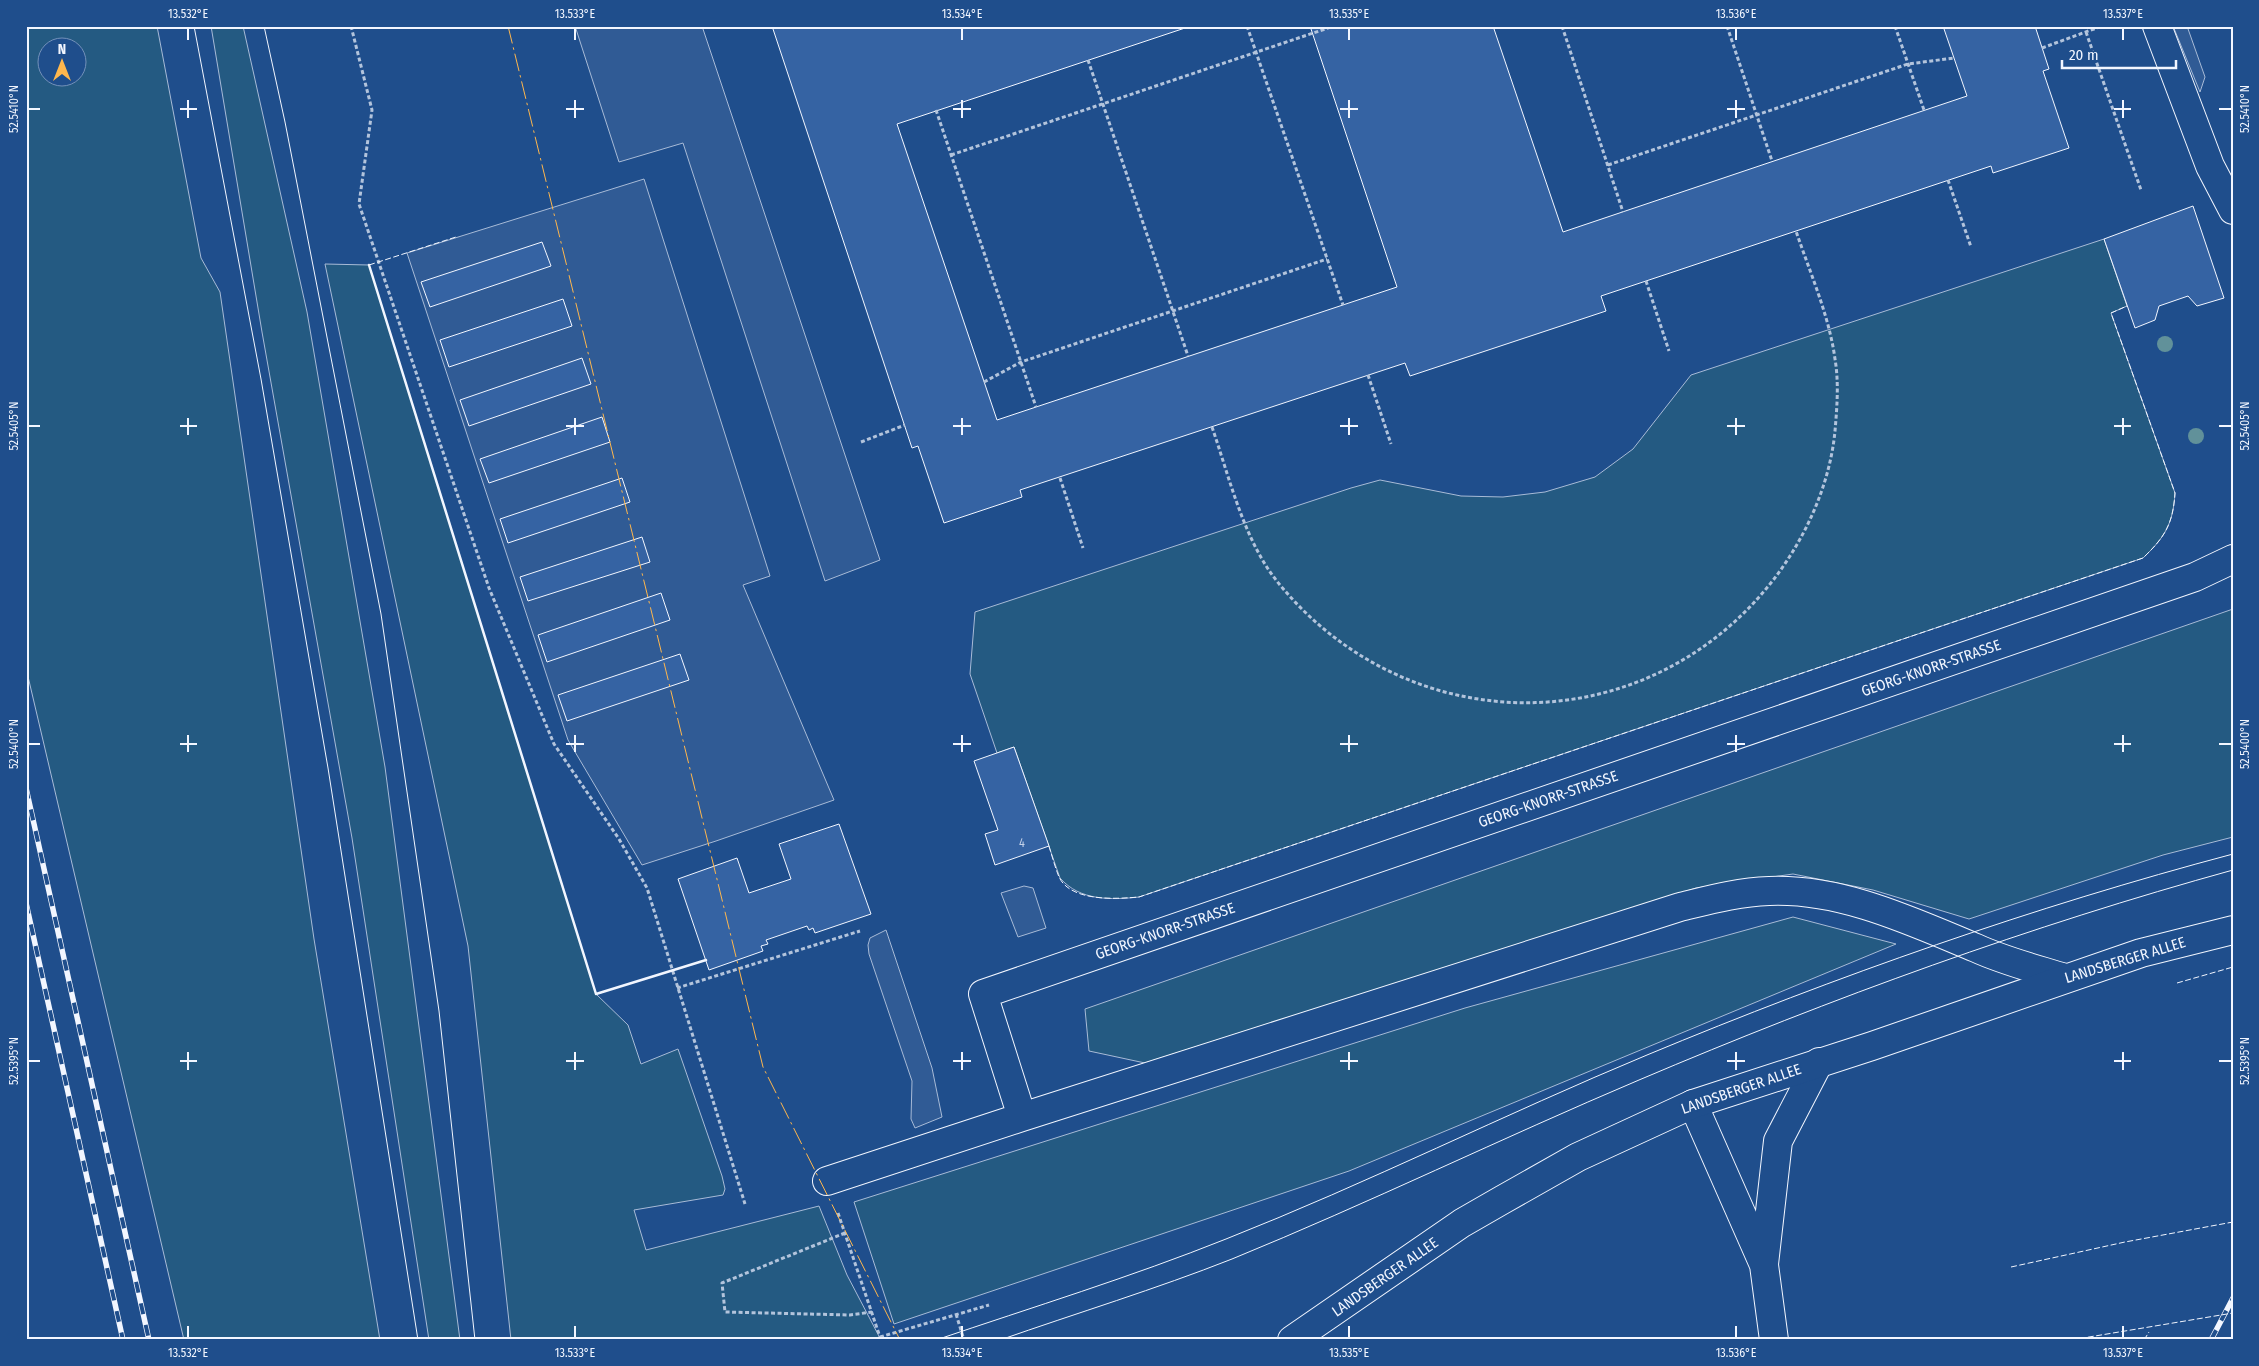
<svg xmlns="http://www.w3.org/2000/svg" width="2259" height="1366" viewBox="0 0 2259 1366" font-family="'Fira Sans Condensed',sans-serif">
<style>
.green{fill:#245a82;stroke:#a8bbd7;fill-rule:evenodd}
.parking{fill:#305b95;stroke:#a8bbd7}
.building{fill:#3563a3;stroke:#f2f6ff}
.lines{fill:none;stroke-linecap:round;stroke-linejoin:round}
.minor-casing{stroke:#f2f6ff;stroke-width:30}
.major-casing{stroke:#f2f6ff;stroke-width:30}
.path{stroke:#b3c4dc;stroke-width:3;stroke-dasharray:4 2.5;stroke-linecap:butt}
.minor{stroke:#1f4e8c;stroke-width:28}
.major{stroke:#1f4e8c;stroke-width:28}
.tram{stroke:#f2f6ff;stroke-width:1}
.rail-casing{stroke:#f2f6ff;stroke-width:5.5}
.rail{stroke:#1f4e8c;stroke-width:4;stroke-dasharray:11;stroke-linecap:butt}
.fence{stroke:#f2f6ff;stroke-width:1;stroke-dasharray:6 2.5;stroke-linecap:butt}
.wall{stroke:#f2f6ff;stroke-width:2.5}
.power{stroke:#ffb74d;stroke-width:1;stroke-dasharray:18 4 2.5 4;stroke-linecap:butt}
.tree{fill:#61919a}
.ticks{fill:none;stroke:#f2f6ff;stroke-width:2}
.labels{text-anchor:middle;stroke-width:4;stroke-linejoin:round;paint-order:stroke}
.number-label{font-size:12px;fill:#c3d1e8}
.street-label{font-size:15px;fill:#f2f6ff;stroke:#1f4e8c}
.neatline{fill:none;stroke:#f2f6ff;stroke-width:2}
.ticks-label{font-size:12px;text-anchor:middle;fill:#f2f6ff}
</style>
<rect width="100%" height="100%" fill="#1f4e8c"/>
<path class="green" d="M26 26H157L201 258 220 292 314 939 380 1340H184L26 668ZM48 48H78V78H48Z
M211 26H243L307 312 385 767 460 1340H429L352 838 262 332Z
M2104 239 2127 306 2111 313 2175 493C2173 524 2165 537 2143 558L1139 897C1111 900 1080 901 1060 878L1014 747 997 753 970 674 975 612 1351 488 1380 480 1461 496 1503 497 1545 492 1595 477 1633 449 1691 375Z
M325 264 369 265 596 994 628 1025 641 1064 678 1049 722 1176 725 1189 723 1195 634 1210 646 1250 819 1206 847 1275 881 1340H511L468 946Z
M2233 609V837L2163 855 1969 919 1873 890 1793 874 1696 888 1145 1063 1089 1051 1085 1009Z
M1793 917 1896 944 1349 1171 894 1324 854 1202 1465 1008Z"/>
<path class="parking" d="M575 26H702L880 560 825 581 683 143 619 162Z
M2173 26H2187L2205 77 2200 92Z
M644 179 770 576 743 585 834 800 716 841 642 865 568 740 407 253Z
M1024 886 1033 888 1046 928 1018 937 1001 893Z
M886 930 932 1068 942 1117 915 1128 911 1119 912 1081 869 954 868 945 870 938Z"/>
<path class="building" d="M772 26H1191L897 124 997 420 1397 287 1310 26H1493L1563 232 1967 96 1943 26H2035L2049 69 2043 71 2069 148 1993 173 1991 166 1601 296 1606 311 1410 376 1405 363 1020 490 1022 497 944 523 918 446 912 448Z
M2193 206 2224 298 2197 306 2188 296 2159 306 2155 320 2135 328 2104 239Z
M542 242 551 266 430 307 421 282Z
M563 299 572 326 449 367 440 340Z
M582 358 591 384 469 426 460 400Z
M602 417 610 442 489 483 480 459Z
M622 478 630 502 508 543 500 519Z
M642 537 650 562 528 601 520 577Z
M661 593 670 620 547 662 538 635Z
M680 654 689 680 567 721 558 695Z
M1014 747 1049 846 995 865 985 834 998 830 974 761Z
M839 824 871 914 815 933 813 928 809 930 807 926 766 940 768 944 761 946 763 951 709 970 678 879 737 858 749 893 791 879 779 844Z"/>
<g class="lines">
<defs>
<path id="minor" d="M2157 26 2210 166 2233 210
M1693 1104 1764 1265 1774 1340
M1022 1117 983 994 2195 577 2233 559
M827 1181 1022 1117 1680 907C1709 900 1738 892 1769 891 1841 888 1911 921 1976 948 2004 961 2036 969 2065 978
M1764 1264 1778 1141 1819 1062"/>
<path id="major" d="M1292 1340 1462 1223 1502 1200 1578 1157 1693 1104 1872 1046 2141 953 2233 930"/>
</defs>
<use href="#minor" class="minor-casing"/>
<use href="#major" class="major-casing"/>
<path class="path" d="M351 26 372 110 359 204 489 588 554 744 619 839 647 888 745 1204
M1247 26 1343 305
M1562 26 1623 212
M1727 26 1772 161
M1895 26 1924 110
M2086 32 2141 190
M2042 48 2102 26
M1088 60 1188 356
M936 110 1036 407
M951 155 1334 26
M1608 165 1908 64 1954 58
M1948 180 1971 247
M1646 281 1669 351
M1368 375 1391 444
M984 382 1021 362 1327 259
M1212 427C1230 479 1244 542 1280 585 1411 743 1647 743 1774 579 1806 537 1830 484 1835 431 1837 407 1839 383 1835 359 1829 315 1810 273 1796 231
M861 442 905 425
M1060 478 1083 548
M677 988 860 931
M838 1213 881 1340
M845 1233 722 1283 725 1312 850 1315 872 1312
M956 1314 964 1340
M880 1337 989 1305"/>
<use href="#minor" class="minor"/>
<use href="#major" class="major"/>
<path class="tram" d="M194 26 261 379 328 768 418 1340
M264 26 285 122 381 614 439 1011 475 1340
M936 1340C1033 1307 1131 1277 1226 1239 1368 1183 1505 1114 1647 1055 1837 976 2033 907 2233 854
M1000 1340C1077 1313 1156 1289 1232 1259 1369 1203 1502 1138 1639 1080 1832 998 2030 926 2233 870"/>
<defs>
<path id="rail" d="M26 788 149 1340
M26 903 123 1340
M2211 1340 2233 1298"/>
</defs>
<use href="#rail" class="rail-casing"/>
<use href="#rail" class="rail"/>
<path class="fence" d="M369 265 456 237
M1049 846C1052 856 1055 867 1059 877 1071 902 1116 899 1139 897L2143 558C2165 537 2173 524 2175 493L2111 313 2127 306
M2177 983 2233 967
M2011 1267 2125 1242 2233 1222
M2071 1340 2233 1313
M2144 1340 2149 1332"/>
<path class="wall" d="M369 265 596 994 706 960"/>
<path class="power" d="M508 26 763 1067 900 1340"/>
</g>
<g class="tree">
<circle cx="2165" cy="344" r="8"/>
<circle cx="2196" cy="436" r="8"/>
</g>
<path class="ticks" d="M188 28V40M575 28V40M962 28V40M1349 28V40M1736 28V40M2123 28V40M188 100V118M575 100V118M962 100V118M1349 100V118M1736 100V118M2123 100V118M28 109H40M180 109H197M566 109H584M953 109H971M1340 109H1358M1727 109H1745M2114 109H2131M2219 109H2232M188 418V435M575 418V435M962 418V435M1349 418V435M1736 418V435M2123 418V435M28 426H40M180 426H197M566 426H584M953 426H971M1340 426H1358M1727 426H1745M2114 426H2131M2219 426H2232M188 735V752M575 735V752M962 735V752M1349 735V752M1736 735V752M2123 735V752M28 744H40M180 744H197M566 744H584M953 744H971M1340 744H1358M1727 744H1745M2114 744H2131M2219 744H2232M188 1052V1070M575 1052V1070M962 1052V1070M1349 1052V1070M1736 1052V1070M2123 1052V1070M28 1061H40M180 1061H197M566 1061H584M953 1061H971M1340 1061H1358M1727 1061H1745M2114 1061H2131M2219 1061H2232M188 1326V1338M575 1326V1338M962 1326V1338M1349 1326V1338M1736 1326V1338M2123 1326V1338"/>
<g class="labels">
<g class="number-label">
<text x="1022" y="847">4</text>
</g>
<g class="street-label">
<text transform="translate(1931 668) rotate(-19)" y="5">GEORG-KNORR-STRASSE</text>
<text transform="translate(1548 799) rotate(-19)" y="5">GEORG-KNORR-STRASSE</text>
<text transform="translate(1165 931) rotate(-19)" y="5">GEORG-KNORR-STRASSE</text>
<text transform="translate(2125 960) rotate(-17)" y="5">LANDSBERGER ALLEE</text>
<text transform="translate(1741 1089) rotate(-19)" y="5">LANDSBERGER ALLEE</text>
<text transform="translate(1385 1277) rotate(-35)" y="5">LANDSBERGER ALLEE</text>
</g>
</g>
<rect width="2259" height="1366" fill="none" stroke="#1f4e8c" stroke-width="55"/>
<g transform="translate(62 62)"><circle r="24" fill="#1f4e8c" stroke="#7391ba"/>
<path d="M0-4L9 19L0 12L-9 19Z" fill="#ffb74d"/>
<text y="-8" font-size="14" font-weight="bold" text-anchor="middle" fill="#f2f6ff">N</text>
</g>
<path d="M2062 60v8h114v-8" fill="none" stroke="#f2f6ff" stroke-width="2.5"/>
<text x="2069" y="60" font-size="15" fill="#f2f6ff" stroke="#1f4e8c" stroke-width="4" paint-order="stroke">20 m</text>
<rect x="28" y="28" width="2204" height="1310" class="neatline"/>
<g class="ticks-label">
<text x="188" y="18">13.532°E</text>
<text x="575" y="18">13.533°E</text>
<text x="962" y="18">13.534°E</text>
<text x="1349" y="18">13.535°E</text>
<text x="1736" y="18">13.536°E</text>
<text x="2123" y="18">13.537°E</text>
<text transform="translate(14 109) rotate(-90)" y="4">52.5410°N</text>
<text transform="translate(2245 109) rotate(-90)" y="4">52.5410°N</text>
<text transform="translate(14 426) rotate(-90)" y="4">52.5405°N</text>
<text transform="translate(2245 426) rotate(-90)" y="4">52.5405°N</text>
<text transform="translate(14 744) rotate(-90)" y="4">52.5400°N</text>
<text transform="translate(2245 744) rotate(-90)" y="4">52.5400°N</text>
<text transform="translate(14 1061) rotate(-90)" y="4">52.5395°N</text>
<text transform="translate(2245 1061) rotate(-90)" y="4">52.5395°N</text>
<text x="188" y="1357">13.532°E</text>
<text x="575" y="1357">13.533°E</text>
<text x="962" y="1357">13.534°E</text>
<text x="1349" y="1357">13.535°E</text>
<text x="1736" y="1357">13.536°E</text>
<text x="2123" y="1357">13.537°E</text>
</g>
</svg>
